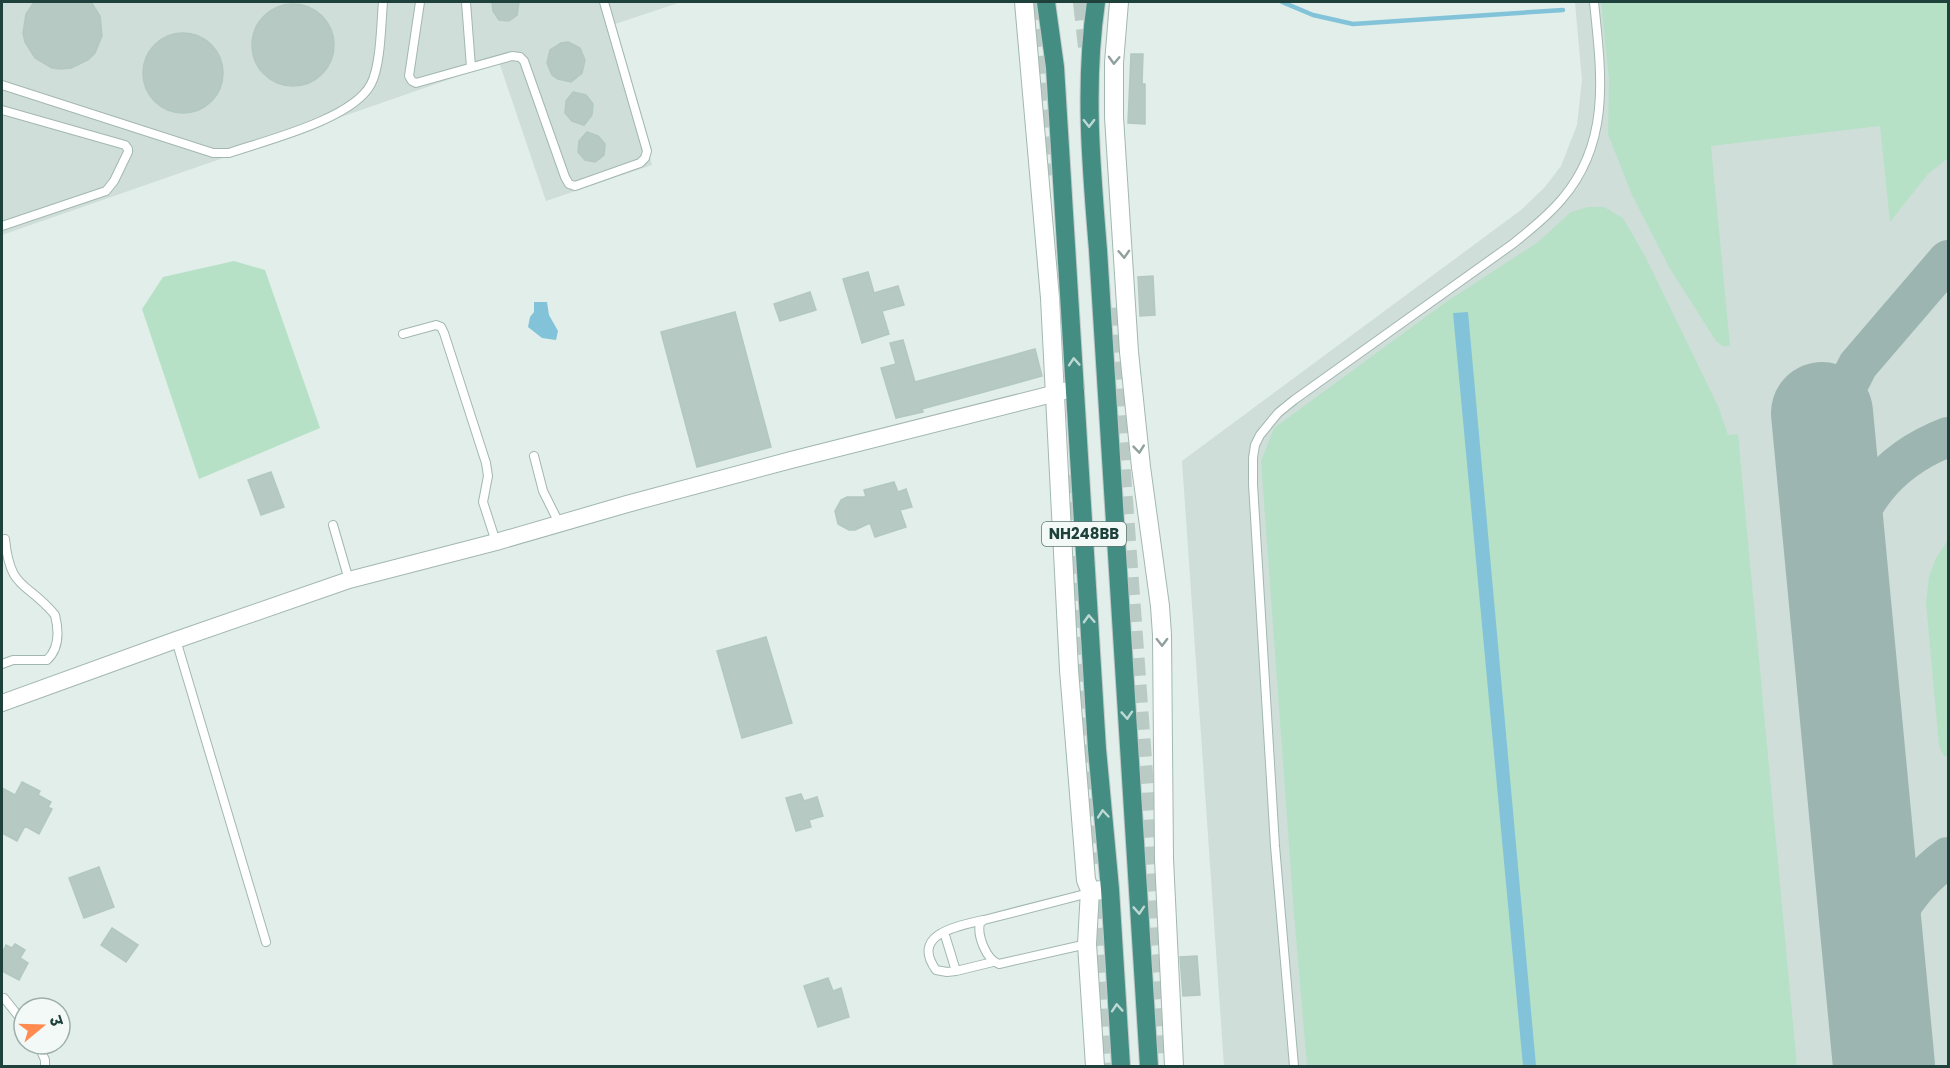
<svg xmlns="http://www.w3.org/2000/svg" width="1950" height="1068" viewBox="0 0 1950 1068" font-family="Poppins,'Noto Sans Devanagari',sans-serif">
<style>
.built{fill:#cfded8}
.green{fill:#b7e1c7}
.water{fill:#82c3d9}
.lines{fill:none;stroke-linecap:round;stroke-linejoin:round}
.stream{stroke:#82c3d9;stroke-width:4.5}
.taxiway{stroke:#9db5b0;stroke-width:40}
.runway{stroke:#9db5b0;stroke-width:102}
.building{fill:#b6c9c3;stroke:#b3c8c1;stroke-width:1.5}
.trunk-tunnel{stroke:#bacbc6;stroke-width:18;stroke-dasharray:18 9;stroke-linecap:butt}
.service-casing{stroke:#a3b7b1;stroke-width:10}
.minor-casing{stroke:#a3b7b1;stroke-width:18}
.tertiary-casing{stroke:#a3b7b1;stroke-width:20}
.trunk-casing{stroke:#c0cac8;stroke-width:20}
.service{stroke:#fff;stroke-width:8}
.minor{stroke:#fff;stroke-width:16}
.tertiary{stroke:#fff;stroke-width:18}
.trunk{stroke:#448d83;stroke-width:18}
.oneway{stroke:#8fa09d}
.oneway2{stroke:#bed9d4}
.labels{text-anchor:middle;stroke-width:4.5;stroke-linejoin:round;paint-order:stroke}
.shield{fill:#f2f9f6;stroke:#5e7873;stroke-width:1.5}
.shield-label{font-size:15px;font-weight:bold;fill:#1f413b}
</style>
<rect width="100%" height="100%" fill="#e1eee9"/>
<path class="built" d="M2 2H681L615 24 652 165 546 201 499 62 2 235Z
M1575 2H1948V1066H1224L1182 461 1521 210 1545 187 1561 166 1577 125 1582 80Z"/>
<path class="green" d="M1601 2H1948V158L1928 174 1890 222 1880 126 1711 146 1730 346H1722L1716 341 1669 267 1632 195 1608 134 1609 80Z
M1588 207H1604L1623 218 1645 256 1719 408 1728 435 1738 434 1797 1066H1307L1294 914 1261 461 1274 428 1446 302 1538 242 1571 212Z
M234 261 265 270 320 428 199 479 142 309 163 277Z
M1948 540V757L1944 756 1939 746 1926 603 1929 576 1936 558Z"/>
<path class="water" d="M534 302H547L549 315 558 331 556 340 542 338 528 327 530 317 534 312Z
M1468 312 1536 1066H1523L1453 313Z"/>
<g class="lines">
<path class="stream" d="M1282 2 1313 15 1353 24 1563 10"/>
<path class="taxiway" d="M1825 448 1840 400 1858 365 1948 260
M1836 569C1857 505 1883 462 1948 437
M1875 982C1887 926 1901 892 1948 857"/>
<path class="runway" d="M1822 413 1884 1066"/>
</g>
<path class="building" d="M34 2H91L100 16 102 36 95 53 88 60 71 68 61 69 52 68 35 58 25 42 23 33 26 14Z
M492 2H519L517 15 509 21 499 20 493 11Z
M252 45a41 41 0 1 1 82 0a41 41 0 1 1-82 0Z
M143 73a40 40 0 1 1 80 0a40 40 0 1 1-80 0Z
M568 42 580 48 585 60 582 73 571 82 558 79 552 75 547 63 550 50 561 43Z
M1131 54H1143L1142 84H1145V124L1128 123Z
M573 92 586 95 593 104 592 115 584 125 572 121 565 113 566 101Z
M587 132 598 136 605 144 604 155 595 162 585 160 578 152 579 141Z
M868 272 874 293 898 286 904 305 882 311 889 334 862 343 843 279Z
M1153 276 1155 315 1140 316 1138 277Z
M810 292 816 310 780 321 774 304Z
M735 312 771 447 697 467 661 332Z
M903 340 915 382 1035 349 1042 376 922 409 923 412 896 418 881 368 896 364 890 343Z
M271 472 284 507 261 515 248 480Z
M894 482 898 492 906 489 912 507 900 510 906 527 875 537 870 523 855 530H849L838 524 835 511 841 500 847 497H866L864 490Z
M766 637 792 723 742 738 717 651Z
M22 782 40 791 38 795 51 802 48 807 52 809 39 834 25 826 17 841 2 833V788L15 795Z
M801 794 804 801 817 797 823 816 809 820 811 827 796 831 786 798Z
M99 867 114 907 84 918 69 878Z
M112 928 138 945 126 962 101 945Z
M15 944 25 950 20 958 28 963 19 980 2 971V953L6 945 12 948Z
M1197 956 1200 995 1183 996 1180 957Z
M828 978 833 991 841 988 849 1017 818 1027 804 986Z"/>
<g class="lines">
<path class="trunk-tunnel" d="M1036 2 1054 175
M1082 2 1087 47
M1110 308 1165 1061
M1071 475 1093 864
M1096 901 1106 1066"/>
<defs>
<path id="service" d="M420 2 409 76 412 81 416 83 512 56 520 57 524 61 565 177 569 184 575 186 640 163 645 158 647 151 604 2
M466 2 471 67
M2 85 213 153H229C267 140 353 119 371 84 381 65 381 23 383 2
M2 110 125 145 128 149V152L114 181 106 191 2 226
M403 334 436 325 441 327 444 333 486 463 488 476 483 502 496 542
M534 456 543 491 559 523
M333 525 349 580
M176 640 266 942
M2 664 13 660H47C59 649 59 631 55 615 27 581 10 591 5 539
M983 920C958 926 910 934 936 970L947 972 956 971 993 962
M944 932 956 971
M1087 944 999 964C986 960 977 935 980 923L984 920 1089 893
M4 998 24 1023
M38 1044 45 1060V1066
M1294 1066 1275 846 1253 484V458L1255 445 1260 435 1278 413 1294 400 1514 243C1531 229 1548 216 1562 199 1612 141 1601 71 1594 2"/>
<path id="minor" d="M2 703 176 640 349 580 496 542 627 504 791 460 1076 388"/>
<path id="tertiary" d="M1024 2 1050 298 1069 670 1086 880 1090 890 1094 891 1110 889
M1119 2 1114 63V117L1129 352 1141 467 1160 606 1162 635 1164 859 1174 1066
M1090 890 1087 944 1095 1066"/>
<path id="trunk" d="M1046 2 1055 67 1097 749 1110 889 1121 1066
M1096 2C1084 85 1091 166 1098 250L1149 1066"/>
</defs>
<use href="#service" class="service-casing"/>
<use href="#minor" class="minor-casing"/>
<use href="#tertiary" class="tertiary-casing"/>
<use href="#trunk" class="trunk-casing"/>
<use href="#service" class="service"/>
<use href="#minor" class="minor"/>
<use href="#tertiary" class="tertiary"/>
<use href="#trunk" class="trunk"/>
</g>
<defs><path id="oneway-chevron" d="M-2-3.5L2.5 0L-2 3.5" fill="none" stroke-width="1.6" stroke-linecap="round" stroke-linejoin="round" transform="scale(1.5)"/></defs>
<g class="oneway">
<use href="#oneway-chevron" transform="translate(1114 60) rotate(92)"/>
<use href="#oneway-chevron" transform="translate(1124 254) rotate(87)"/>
<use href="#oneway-chevron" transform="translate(1139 449) rotate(84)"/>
<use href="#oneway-chevron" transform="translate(1162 642) rotate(89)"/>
</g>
<g class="oneway2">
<use href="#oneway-chevron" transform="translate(1089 123) rotate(89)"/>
<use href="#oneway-chevron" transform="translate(1074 362) rotate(-94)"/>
<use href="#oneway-chevron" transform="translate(1089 619) rotate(-93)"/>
<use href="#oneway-chevron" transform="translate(1127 715) rotate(86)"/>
<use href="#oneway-chevron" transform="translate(1103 814) rotate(-95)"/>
<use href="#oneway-chevron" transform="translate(1139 910) rotate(86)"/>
<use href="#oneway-chevron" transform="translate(1117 1008) rotate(-94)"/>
</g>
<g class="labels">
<rect class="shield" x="1042" y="522" width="84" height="24" rx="4.5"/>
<g class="shield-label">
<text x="1084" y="539">NH248BB</text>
</g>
</g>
<rect width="1950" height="1068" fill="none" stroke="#1f413b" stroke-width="6"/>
<g transform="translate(42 1026) rotate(71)"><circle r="28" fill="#f2f9f6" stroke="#9eafab" stroke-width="1.5"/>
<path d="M0-4.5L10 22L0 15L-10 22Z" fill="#ff8b4e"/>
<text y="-9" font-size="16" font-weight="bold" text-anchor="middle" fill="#1f413b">उ</text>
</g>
</svg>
